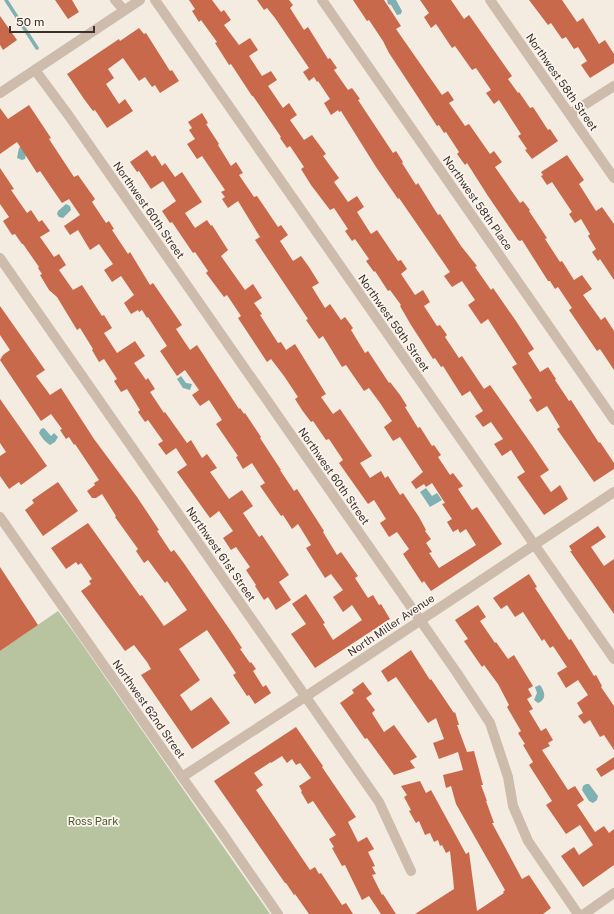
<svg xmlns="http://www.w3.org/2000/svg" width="614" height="914" viewBox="0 0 614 914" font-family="'Public Sans',sans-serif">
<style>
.green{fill:#b8c4a0}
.water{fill:#7fb0b2}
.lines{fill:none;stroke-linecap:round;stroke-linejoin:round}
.stream{stroke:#7fb0b2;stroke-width:3.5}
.building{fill:#c8694b}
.minor{stroke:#cdbbac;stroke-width:10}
.labels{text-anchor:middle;stroke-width:3.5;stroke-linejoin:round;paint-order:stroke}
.street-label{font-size:11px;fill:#3b302b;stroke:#fbf5ee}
.park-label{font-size:11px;fill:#4a5a2e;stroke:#fbf5ee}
</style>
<rect width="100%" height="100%" fill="#f4ebe1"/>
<path class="green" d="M58 611 75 634 270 914H0V651Z"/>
<path class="water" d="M387 0H396L402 11 401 14 397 15 391 5 388 4Z
M22 146 27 149 25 159 22 160 17 158 19 148Z
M66 204 70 206 71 210 63 218 59 217 57 214 58 211Z
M181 376 186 383 192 384 190 390 183 388 177 379Z
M44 428 51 436 54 433 58 437 55 442 50 445C45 442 42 438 39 433L41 429Z
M426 488 432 496 437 493 442 500 430 507 420 492Z
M540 685C545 692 547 699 538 703L534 700 537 693 535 687Z
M586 784H589L598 796 597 800 593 803 589 801 582 790 583 786Z"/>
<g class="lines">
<path class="stream" d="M6 0 37 48"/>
</g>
<path class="building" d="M55 0H72L79 12 68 19Z
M189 0H212L221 12 224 10 231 20 224 25 239 45 250 38 258 50 249 56 262 76 271 71 277 80 268 86 283 108 289 103 297 115 290 120 304 140 312 135 326 154 323 156 339 178 334 182 348 202 357 196 364 207 357 212 371 234 377 230 398 261 401 260 407 269 401 274 415 295 423 290 430 302 424 306 437 326 440 325 447 335 445 337 459 358 462 356 484 389 490 385 532 445 549 470 540 476 551 492 560 485 568 499 544 515 517 477 525 472 511 450 502 456 494 444 503 439 491 422 483 427 475 416 483 411 470 391 462 396 443 366 441 367 435 358 433 359 411 325 400 306 401 305 390 290 388 291 375 271 374 272 366 261 369 259 355 239 352 241 345 231 348 229 334 208 330 210 311 185 301 169 304 167 290 146 287 148 280 138 281 137 253 96H252L231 64 229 65 215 43 217 42 201 20 199 22 192 11 195 9Z
M257 0H289L293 5 290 8 304 30 308 27 328 59 330 58 337 68 334 70 348 90 352 88 360 99 358 100 393 153 396 151 403 162 402 163 416 185 418 183 438 215 440 214 461 246 477 266 475 267 491 290 493 288 516 321 534 349 528 353 540 372 548 367 556 379 555 380 569 401 571 400 599 443 600 442 614 463V469L594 482 557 429 560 427 547 406 537 412 529 400 532 398 512 367 517 364 488 319 481 324 468 305 475 300 462 281 452 287 444 276 450 272 399 198 398 199 376 167 341 111 339 112 338 110 331 115 324 103 330 99 318 81 317 82 314 77 309 81 303 72 309 68 275 18 267 8 264 10Z
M353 0H384L401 26 396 29 442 95 448 91 454 100 449 103 465 126 469 124 490 154 494 151 502 162 495 167 520 203 523 201 530 210 529 211 547 238 545 239 560 262 562 261 574 280 582 275 592 289 583 295 601 320 605 317 614 331V370L600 349 597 351 569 310 572 308 558 287 555 289 550 281H548L522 240 520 241 518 240 488 196 467 163 465 165 457 154 459 152 446 132 444 133 439 125 437 126 389 53 383 41 369 20 367 21Z
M420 0H451L464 19 469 15 512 76 508 79 518 93 519 92 530 108 533 107 548 130 550 129 558 141 532 159 525 150 527 149 518 136 521 134 499 100 494 104 486 93 491 90 476 68 472 70 455 46 452 48 436 24 431 28 424 17 429 13Z
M529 0H562L577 22 583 18 599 44 605 40 614 54V63L590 78 581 65 587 61 578 47 574 49 566 37 562 39 551 23 548 25Z
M0 16 17 40 3 50 0 45Z
M139 28 144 34 146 33 170 71 172 70 179 81 160 93 155 85 152 87 145 77 139 81 123 58 108 69 114 78 106 84 119 104 125 99 133 111 107 128 95 110 93 111 84 99 67 74 119 39 120 41Z
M29 105 51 138 49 139 74 177 78 175 95 199 92 202 106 223 109 221 114 229 112 230 128 254 130 252 150 285 153 283 182 325 176 329 190 350 197 345 239 409 240 408 244 414 245 413 261 437 260 438 281 470H280L294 491 297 489 324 531 323 532 337 555 341 552 358 576 355 578 368 598 373 595 379 605 381 604 390 619 315 668 291 634 306 624 292 604 306 594 325 623 323 624 333 640 362 620 352 605 343 612 333 597 343 590 331 574 325 578 306 548 311 545 298 524 292 529 283 515 281 516 260 486 265 483 252 463 243 469 236 457 238 456 216 424 222 420 209 400 200 406 192 395 199 390 185 370 177 376 160 351 167 346 148 317 147 318 142 310 139 312 138 310 131 314 124 303 134 295 121 276 112 282 104 270 113 264 99 244 90 250 78 230 70 235 64 226 80 215 69 199 62 203 40 171 37 173 17 142 0 154V108L8 119Z
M202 113 208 123 206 124 219 144 218 145 231 166 236 162 243 173 239 175 254 197 257 196 278 227 281 225 288 235 280 241 293 261 301 256 309 267 319 283 312 287 325 308 330 304 341 320 345 317 353 328 351 330 365 353 368 351 389 383 390 382 400 395 407 406 405 407 418 428 420 427 432 446 434 445 441 455 438 457 450 475 453 473 463 486 458 489 472 510 477 507 502 544 431 591 424 581 422 583 403 554 409 549 397 532 389 537 380 523 386 519 374 500 368 504 339 463 343 460 329 439 326 440 313 421 311 422 302 410 295 399 298 397 284 376 271 359 267 362 238 318 241 316 227 295 224 297 206 273 208 271 195 252 193 253 172 222 170 223 162 211 176 201 163 181 151 189 139 171 137 172 130 162 147 150 152 157 155 155 162 166 165 163 175 177 182 172 202 202 185 213 195 228 207 220 211 226 212 225 228 250 221 256 245 290 253 284 262 298 254 303 262 314 260 315 278 343 281 342 286 350 295 344 326 394 321 397 333 414 340 409 372 456 360 463 370 478 381 471 385 478 388 476 400 495 403 493 419 517 426 530 425 531 431 539 426 543 432 552 429 553 439 568 476 545 466 529 460 533 458 529 453 532 447 522 452 519 442 504 445 503 432 483 426 487 424 484 416 489 411 482 423 472 400 437 393 441 384 427 392 421 380 403 369 388 364 391 346 365 342 367 323 336 319 339 306 320 308 319 255 240 260 237 238 201 228 208 222 199 225 197 221 192 225 190 202 156 197 159 187 144 195 139 189 130 192 128 188 122Z
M567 155 584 180 579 184 596 211 602 207 614 224V280L600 259 598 261 592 252 596 249 588 236 590 234 581 219 575 223 569 214 572 212 552 182 547 185 541 176 543 175 541 172Z
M0 168 14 189 11 190 27 213 31 210 39 222 42 220 50 231 40 237 54 257 59 254 66 265 59 270 73 290 82 285 102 316 104 315 112 328 104 333 117 353 135 341 145 356 134 363 146 380 148 378 155 389 150 392 164 413 165 412 187 443 191 440 202 458 207 454 217 468 210 472 229 499 242 490 253 506 243 513 259 537 262 535 289 575 279 582 291 600 276 610 268 597 264 600 255 586 256 585 246 570 250 567 236 547 231 550 223 538 233 531 219 511 210 518 177 472 187 465 176 448 166 455 158 444 163 441 148 420 145 422 138 412 140 410 127 389 121 392 114 381 117 379 104 359 99 362 92 350 93 349 80 328 77 330 57 297 49 290 40 275 42 274 38 268 39 267 23 244H22L15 234 12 235 3 221 9 217 0 204Z
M0 306 45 370 36 376 50 395 61 388 94 439 137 497 159 530 157 531 171 552 174 550 183 562 230 630 242 648 240 649 250 663 251 662 256 669 253 671 263 687 266 685 271 693 255 704 249 695 247 696 233 675 236 673 207 630 179 649 200 680 180 695 191 711 211 697 230 723 192 749 141 675 151 669 147 662 134 645 125 651 81 591 91 584 89 581 92 579 81 563 78 565 76 562 66 569 51 548 88 523 140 596 142 595 164 626 187 610 167 581 165 583 148 560 144 563 136 551 138 549 115 517 116 516 102 494 96 498H92L87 491 95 485 94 483 99 480 75 444 74 445 69 437 66 439 60 430 62 429 51 414 41 421 0 360 3 355 10 350 0 335Z
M0 399 47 466 21 485 19 482 9 489 0 476V456L6 452 0 443Z
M58 482 78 511 43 536 25 510 34 503 32 500Z
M598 526 606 537 591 547 604 566 614 559V614L570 551H572L569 546Z
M0 567 38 625 0 651Z
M529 574 537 587 535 588 569 640 571 639 594 676 596 675 602 686 601 687 614 706V750L604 735 600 737 590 720 584 724 578 716 583 713 577 703 588 695 578 680 566 688 557 673 567 667 553 646 550 648 544 639 542 641 523 612 515 617 507 605 501 609 493 598Z
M478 605 486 617 480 621 495 643 496 642 508 659 514 655 533 686 528 689 532 696 527 699 533 709 529 711 541 731 546 728 553 740 548 743 550 746 542 750 568 790 575 786 584 800 577 805 595 832 604 826 609 833 614 829V865L583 887 561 856 574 847 579 855 593 845 580 825 566 834 546 805 552 801 529 765 533 762 523 745 525 744 518 733 521 731 507 707 509 705 498 684 484 665 482 667 464 641 468 639 455 620Z
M411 650 430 680 431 679 454 713 455 712 459 725H457L467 752 474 751 483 785H481L487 801H486L494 823H492L522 879 529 875 551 908 543 914H415L454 889 453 878 450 851 446 853 442 845 440 846 438 840 434 842 430 833 425 835 419 821 416 823 409 811 411 810 404 797 407 795 401 786 420 781 426 793 431 790 466 854 469 852 477 911 504 893 503 892 505 890 456 804 451 786 446 788 443 775 463 770 458 752 439 759 433 743 444 739 436 718 428 723 396 677 388 682 381 671Z
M363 682 372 694 366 698 375 710 372 713 384 732 394 725 417 757 410 761 415 768 394 775 367 738 365 739 340 703 354 693 352 690Z
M296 727 316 756 323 766 322 767 356 817 348 822 358 842 367 837 374 849 368 852 375 866 372 867 376 874 372 875 382 895 383 894 396 914H381L369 896 362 900 345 865 342 866 332 848 334 847 329 839 336 835 313 801 308 804 301 792 302 791 299 786 311 778 300 763 296 765 292 759 287 763 282 756 271 763V762L254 773 263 785 256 790 310 870 315 867 319 874 321 873 342 905 346 903 353 914H309L295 894 294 895 286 883H285L214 781Z
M614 757V769L601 777 596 769Z"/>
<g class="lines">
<path class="minor" d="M115 0 124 10
M155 0 614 659
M322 0 614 420
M490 0 614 178
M35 70 69 116 457 673 490 723 508 777 513 806 528 841 578 914
M0 93 140 0
M570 114 614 86
M0 258 379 802 411 871
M0 517 182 777 222 833 278 914
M182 777 305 697 614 492
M584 914 614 893"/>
</g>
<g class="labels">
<g class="street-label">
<text transform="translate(562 82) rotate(55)" y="4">Northwest 58th Street</text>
<text transform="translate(478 203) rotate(55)" y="4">Northwest 58th Place</text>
<text transform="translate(149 210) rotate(55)" y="4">Northwest 60th Street</text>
<text transform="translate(394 323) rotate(55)" y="4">Northwest 59th Street</text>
<text transform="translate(334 476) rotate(55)" y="4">Northwest 60th Street</text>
<text transform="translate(221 554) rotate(55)" y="4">Northwest 61st Street</text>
<text transform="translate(391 625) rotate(-34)" y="4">North Miller Avenue</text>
<text transform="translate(149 709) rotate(55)" y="4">Northwest 62nd Street</text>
</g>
<g class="park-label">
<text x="93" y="825">Ross Park</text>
</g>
</g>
<path d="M10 26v6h84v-6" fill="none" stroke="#3b302b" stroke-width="2"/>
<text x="16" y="26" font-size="12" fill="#3b302b" stroke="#fbf5ee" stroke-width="3" paint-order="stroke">50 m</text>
</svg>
